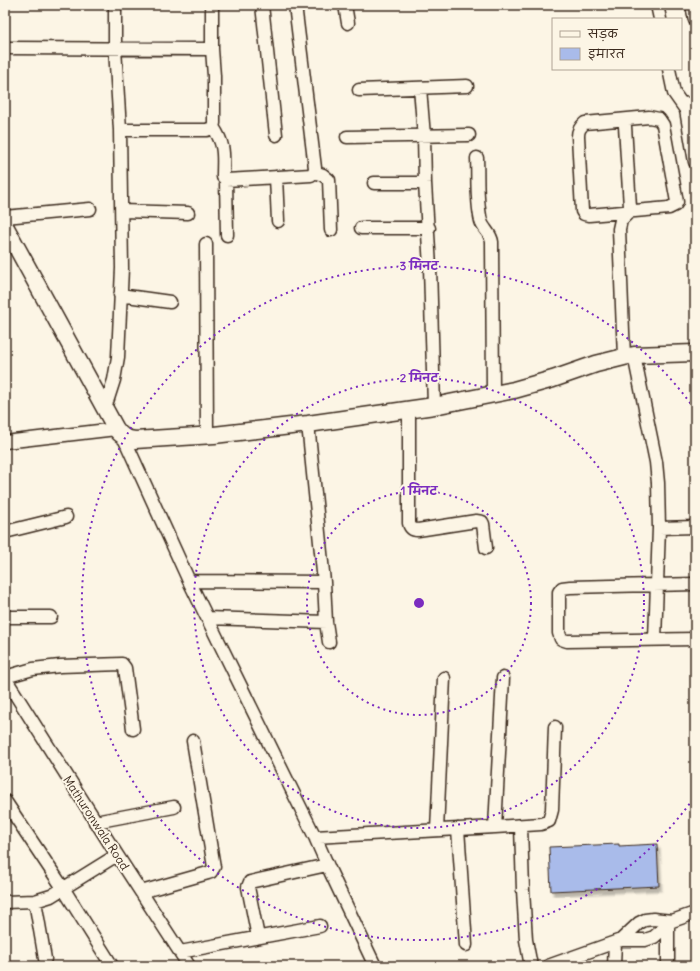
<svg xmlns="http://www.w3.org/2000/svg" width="700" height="971" viewBox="0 0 700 971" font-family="Delius,'Playpen Sans Deva',sans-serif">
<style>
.building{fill:#a9bbea;stroke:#3b2a1e;filter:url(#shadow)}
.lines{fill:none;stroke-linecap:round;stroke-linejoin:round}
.minor-casing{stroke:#3b2a1e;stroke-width:15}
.major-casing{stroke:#3b2a1e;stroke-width:19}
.minor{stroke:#fcf5e5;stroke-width:12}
.major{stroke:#fcf5e5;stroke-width:16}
.ring{fill:none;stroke:#7b2cbf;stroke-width:2;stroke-dasharray:2 4}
.labels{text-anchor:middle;stroke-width:4;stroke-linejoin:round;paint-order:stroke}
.street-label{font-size:12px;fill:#3b2a1e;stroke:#fcf5e5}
.centre{fill:#7b2cbf;stroke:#fcf5e5;stroke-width:2}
.ring-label{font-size:12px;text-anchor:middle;font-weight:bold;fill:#7b2cbf;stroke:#fcf5e5;stroke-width:4;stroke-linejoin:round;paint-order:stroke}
</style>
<defs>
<filter id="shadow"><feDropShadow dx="2.5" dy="4.5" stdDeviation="1" flood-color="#0004"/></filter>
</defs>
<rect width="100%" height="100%" fill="#fcf5e5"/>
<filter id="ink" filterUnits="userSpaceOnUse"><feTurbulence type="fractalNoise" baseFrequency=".025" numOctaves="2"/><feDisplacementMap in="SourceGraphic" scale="8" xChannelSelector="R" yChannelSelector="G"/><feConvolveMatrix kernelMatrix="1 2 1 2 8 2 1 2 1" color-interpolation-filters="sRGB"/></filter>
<g filter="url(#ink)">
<path class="building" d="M619 844V846L657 844 659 886 551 891 549 847Z"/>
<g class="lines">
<defs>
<path id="minor" d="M262 5 276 135
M345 5 348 23
M657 5 660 19
M692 5 695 20
M5 48 212 49
M669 69 674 93 686 110 695 162
M420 88 424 136 425 183 430 267 434 406
M359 90 467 86
M683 104 695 103
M649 117 659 119 663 125 677 202 675 205 669 208 589 215 584 214 582 211 578 136C578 130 580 127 585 123Z
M213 127C226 146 223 156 223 177L226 180 311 175 314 172 315 168 295 5
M120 130H207L213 127 214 123V76L212 49V5
M347 137 469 135
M477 158C478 178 476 200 481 221 483 229 491 233 492 242L493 394
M314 172 323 175 329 180 331 230
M276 177 278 221
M226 180 227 235
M374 183H425
M122 211 188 213
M5 217 90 209
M361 228H429
M206 244 207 436
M120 295 170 302
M634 355 656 462 658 483 659 528 655 639
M624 357 619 229 621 220 629 212 630 207 625 126
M105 408 114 380 118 357 122 268 120 130 115 48V5
M409 409V523C410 528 413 530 418 530L476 521 482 522 483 524 486 548
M123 436 189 581 315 837 330 871 375 966
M5 442 116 429
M659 528 695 527
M5 532 66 517
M189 581 324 582 308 424
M324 582 326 622 329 642
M695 584 570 587 562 588 559 592V633L561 639 567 641 695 639
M5 617H51
M207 618 326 622
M5 677 33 669 60 666 122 664 125 668 133 729
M5 678 117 855 189 966
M5 801 63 888 112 966
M95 822 174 807
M521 826 523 890 526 940 531 966
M495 827 541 824 549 821 552 810 555 727
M458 829 466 945
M437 830 444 678
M315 837 495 827 503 678
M141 892 208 873 211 872 214 867 193 741
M35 901 45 959
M5 902 35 901 51 896 117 855
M258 937 248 887 250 882 327 865
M621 940H645L654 937 672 921 695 913
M180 952 320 926
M548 966 621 940 639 923 645 920 653 919 672 921
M614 966 615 942
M668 966V925"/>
<path id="major" d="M5 226 116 429C121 436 126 439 135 440L214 435 308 424 434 406 514 390 553 379 596 364 624 357 634 355 695 353"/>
</defs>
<use href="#minor" class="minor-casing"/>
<use href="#major" class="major-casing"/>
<use href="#minor" class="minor"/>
<use href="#major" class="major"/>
</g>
</g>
<g class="ring">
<circle cx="419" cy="603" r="112"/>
<circle cx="419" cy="603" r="225"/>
<path d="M693 799A337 337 0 1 1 693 407"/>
</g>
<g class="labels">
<g class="street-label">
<text transform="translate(96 823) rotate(57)" y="4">Mathuronwala Road</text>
</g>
</g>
<circle cx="419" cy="603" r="6" class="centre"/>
<g class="ring-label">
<text x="419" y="270">3 मिनट</text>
<text x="419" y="382">2 मिनट</text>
<text x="419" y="495">1 मिनट</text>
</g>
<rect width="700" height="971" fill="none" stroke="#fcf5e5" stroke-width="20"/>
<rect x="10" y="10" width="680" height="951" fill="none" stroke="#3b2a1e" stroke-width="1.5" filter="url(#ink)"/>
<rect x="552" y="18" width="130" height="52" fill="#fcf5e5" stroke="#afa495"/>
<rect x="560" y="31" width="20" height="6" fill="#fcf5e5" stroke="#afa495"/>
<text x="588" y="38" font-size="12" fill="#3b2a1e">सड़क</text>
<rect x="560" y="48" width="20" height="12" fill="#a9bbea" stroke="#afa495"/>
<text x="588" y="58" font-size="12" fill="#3b2a1e">इमारत</text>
</svg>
